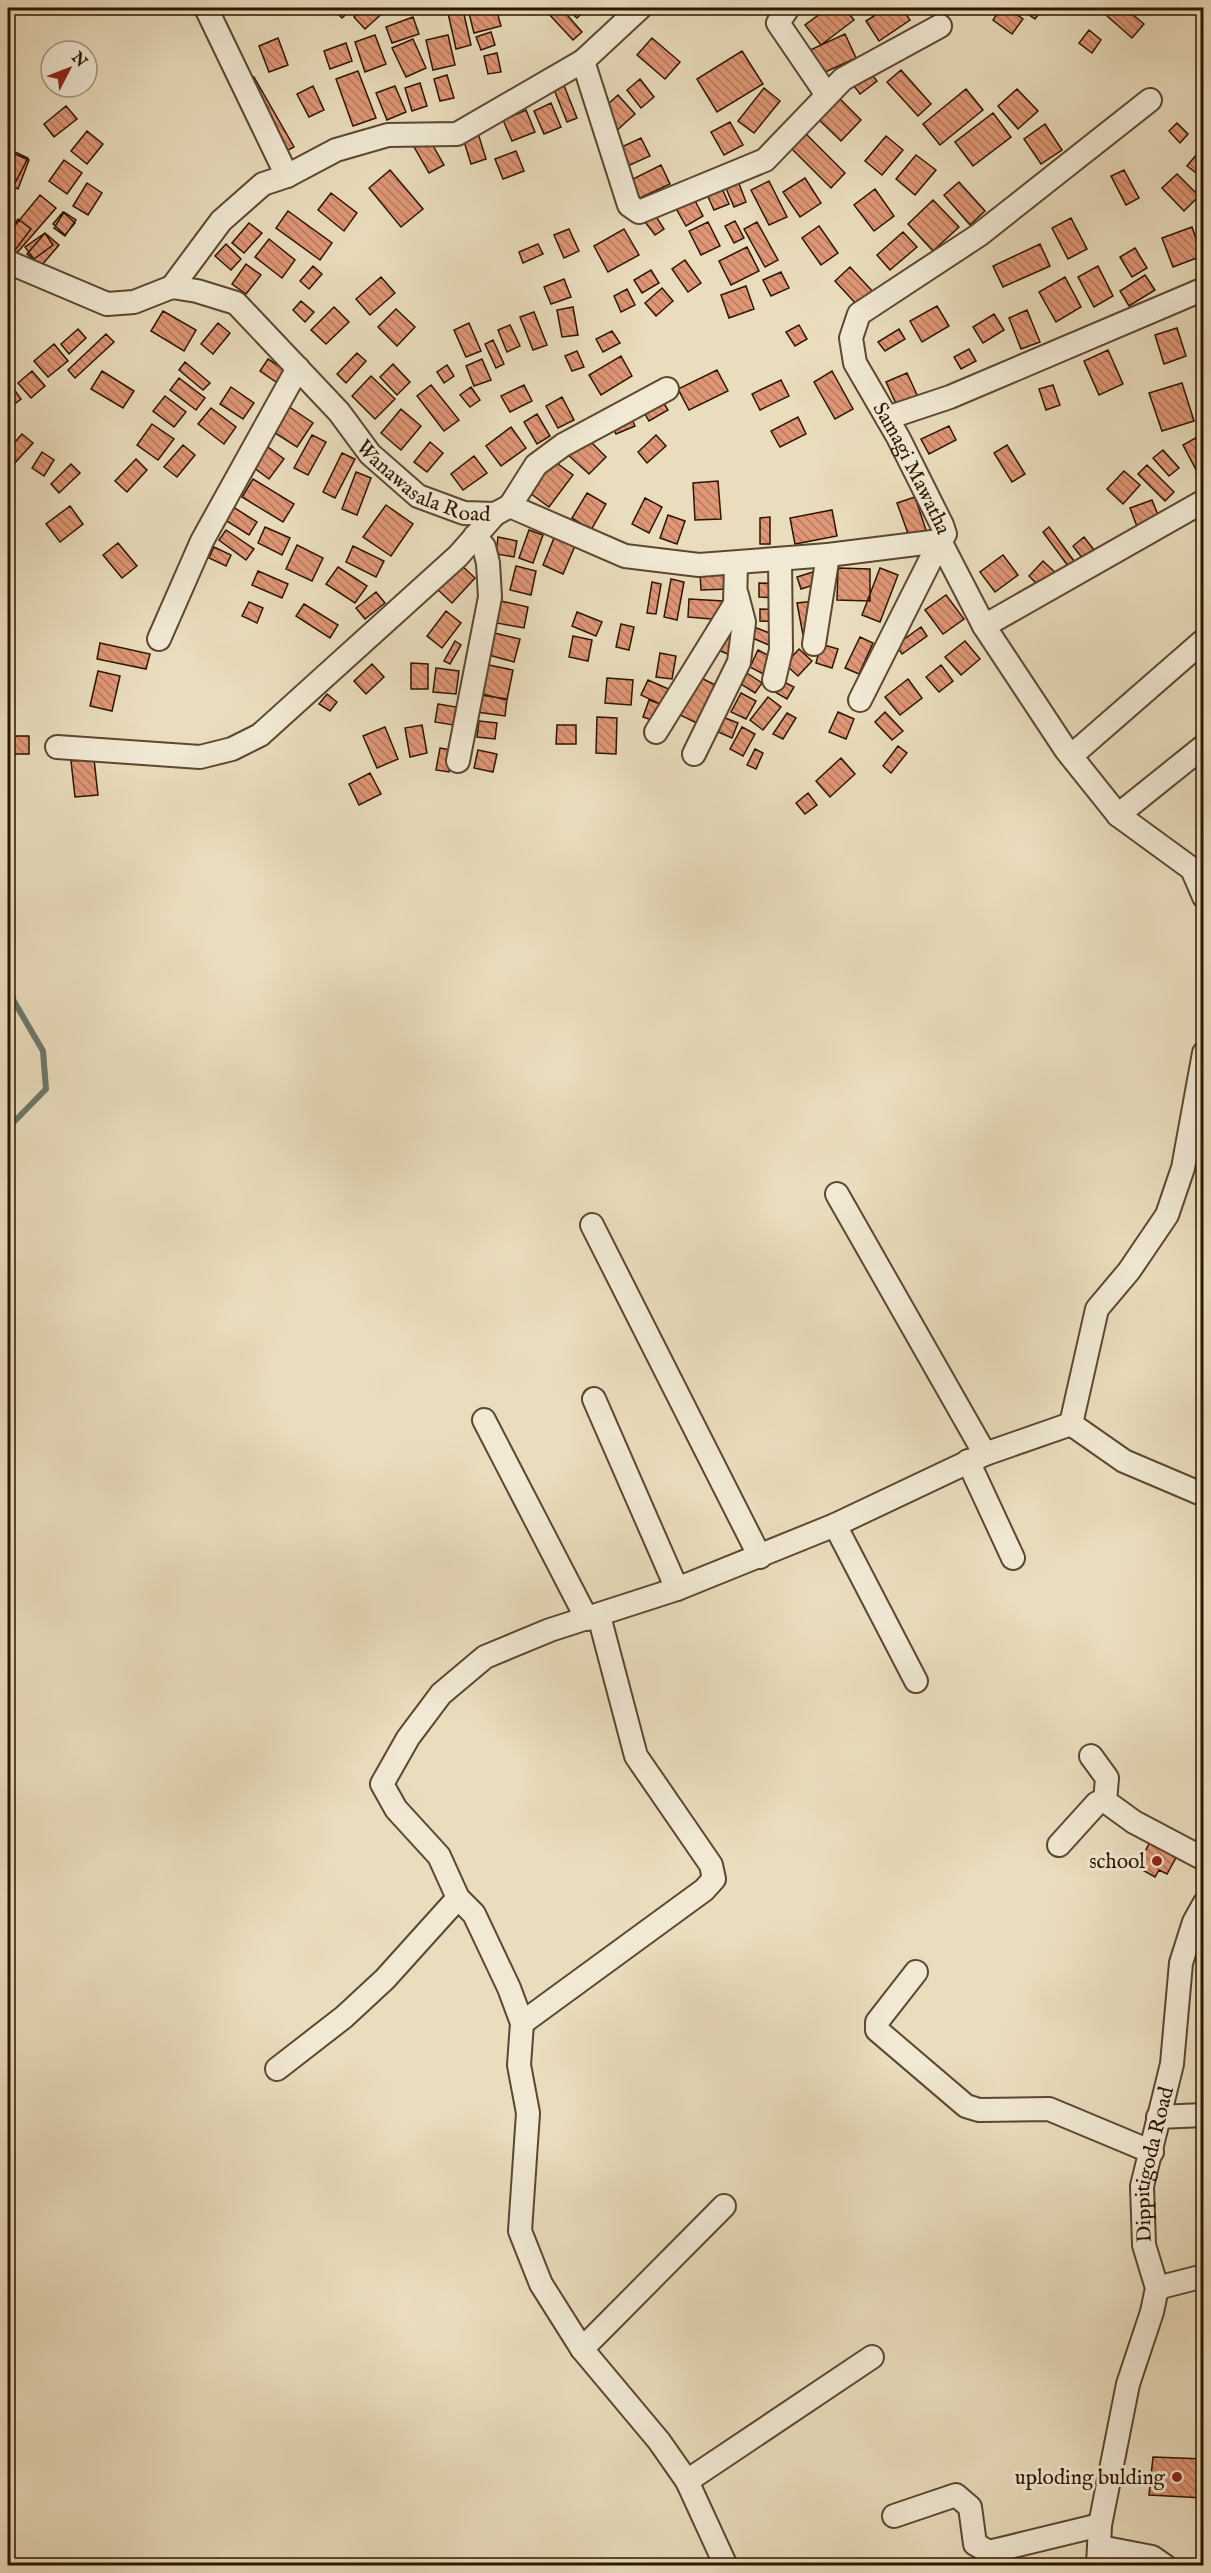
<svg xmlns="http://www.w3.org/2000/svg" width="1211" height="2573" viewBox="0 0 1211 2573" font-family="'IM FELL English',serif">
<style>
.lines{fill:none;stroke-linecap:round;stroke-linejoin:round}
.stream{stroke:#6d796b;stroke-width:6}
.building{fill:url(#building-back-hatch);stroke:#2d1500;stroke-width:1.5}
.minor-casing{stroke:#5c472f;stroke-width:26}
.minor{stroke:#f1e9d4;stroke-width:22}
.poi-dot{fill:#8f2418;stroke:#f1e9d4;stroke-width:2}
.labels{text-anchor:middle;stroke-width:6;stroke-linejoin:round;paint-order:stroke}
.street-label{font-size:21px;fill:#2d1500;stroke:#f1e9d4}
.poi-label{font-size:21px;fill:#2d1500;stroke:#f1e9d4;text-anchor:end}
</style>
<defs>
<pattern id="building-back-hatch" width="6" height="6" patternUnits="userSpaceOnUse" patternTransform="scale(1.5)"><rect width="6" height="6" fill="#e09777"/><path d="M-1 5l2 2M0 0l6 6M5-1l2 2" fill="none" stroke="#b67a5f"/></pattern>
</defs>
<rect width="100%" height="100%" fill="#eaddbd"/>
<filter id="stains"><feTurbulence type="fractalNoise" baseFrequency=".00333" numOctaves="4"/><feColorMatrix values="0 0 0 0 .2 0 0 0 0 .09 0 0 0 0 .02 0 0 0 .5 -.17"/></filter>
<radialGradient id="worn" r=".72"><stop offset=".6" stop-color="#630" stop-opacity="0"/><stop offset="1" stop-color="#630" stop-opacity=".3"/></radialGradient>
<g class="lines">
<path class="stream" d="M8 991 43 1051 46 1089 8 1128"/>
</g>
<path class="building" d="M332 8H353L342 18Z
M364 8H384L386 10 365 29 354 17Z
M490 8H496L501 26 474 33 469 13Z
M555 8H561L582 32 573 40 548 13Z
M566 8H583L585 10 577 18Z
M828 8H844L854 20 821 45 805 25Z
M886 8H902L910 20 879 41 866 21Z
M1001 8H1007L1023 19 1012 34 993 20Z
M1019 8H1043L1035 19Z
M1112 8H1125L1144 24 1132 38 1106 15Z
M463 10 471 45 456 49 448 13Z
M413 17 419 34 392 43 386 27Z
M1089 30 1101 40 1092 53 1079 43Z
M491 32 495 45 481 50 476 37Z
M845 34 856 58 821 74 810 50Z
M375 35 386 64 365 72 355 42Z
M448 35 455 65 433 70 426 40Z
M278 38 288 65 269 72 259 46Z
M652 38 680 62 665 79 637 55Z
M413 39 426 68 406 77 392 48Z
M346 43 352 61 330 69 324 51Z
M742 51 763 84 717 112 697 79Z
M497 53 501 72 488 74 484 56Z
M864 65 877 81 860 94 848 78Z
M901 70 931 104 918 116 887 82Z
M358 71 376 118 353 126 336 79Z
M447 75 454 98 440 101 434 79Z
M254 77 294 147 273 158 233 88Z
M640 79 654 97 641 108 627 90Z
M420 83 427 106 412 111 405 88Z
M563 83 577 118 567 122 553 87Z
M313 86 324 110 309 117 297 94Z
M395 86 406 112 387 120 376 93Z
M764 88 780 101 754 133 738 121Z
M966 89 983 110 940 145 923 124Z
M1017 89 1038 111 1018 129 998 106Z
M618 95 635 114 614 133 597 114Z
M836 95 861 120 841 141 815 116Z
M551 103 561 127 544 134 534 111Z
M66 106 77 119 54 137 44 124Z
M526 110 535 132 512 141 503 120Z
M993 113 1011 137 973 166 955 142Z
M730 122 743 145 724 155 711 132Z
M1177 123 1188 134 1180 143 1169 131Z
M1045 124 1062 150 1041 164 1024 139Z
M477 130 486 159 471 164 462 135Z
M87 131 103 144 87 164 71 151Z
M804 132 845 173 831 188 790 147Z
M886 136 903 150 882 175 865 161Z
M428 137 444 165 429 173 413 145Z
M641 138 650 156 621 169 613 151Z
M13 151 28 158 14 185 8 181V162Z
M516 151 524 171 503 179 495 159Z
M10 152 29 160 18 189 8 184Z
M1197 154 1204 159V179L1187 166Z
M916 155 936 170 915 195 896 179Z
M64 160 82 173 67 194 49 181Z
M661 165 670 184 640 198 631 180Z
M390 170 423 209 401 227 369 188Z
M1124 170 1139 198 1126 205 1111 176Z
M1177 174 1199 196 1184 211 1162 188Z
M805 178 821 203 800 217 783 192Z
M738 181 746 202 734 207 725 186Z
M769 181 787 217 769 225 751 190Z
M719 182 729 204 714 210 704 188Z
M959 182 985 211 970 225 944 195Z
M87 183 102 193 88 215 73 206Z
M875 189 894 216 874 231 854 205Z
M331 193 357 213 344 231 318 210Z
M40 195 56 208 16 254 8 247V234Z
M692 195 703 216 686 226 674 205Z
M933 200 959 227 933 251 908 224Z
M288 211 332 243 320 260 276 228Z
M63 212 75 223 65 235 53 224Z
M64 212 76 220 65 236 54 228Z
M655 215 664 229 655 235 645 222Z
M1071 218 1087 249 1068 259 1052 228Z
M18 219 31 229 15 250 8 244V233Z
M735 221 744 238 734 243 725 226Z
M708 222 720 246 701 255 689 231Z
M757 222 778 260 765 267 744 229Z
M249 223 262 233 244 253 232 243Z
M819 226 838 253 821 265 802 238Z
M1192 227 1202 256 1173 267 1162 238Z
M569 229 579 251 564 258 554 235Z
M624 229 639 255 608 272 594 246Z
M903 232 917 247 890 270 877 255Z
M45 233 53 245 34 259 25 247Z
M45 233 59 245 41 266 27 254Z
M269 239 295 260 282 278 255 257Z
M226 244 241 259 231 270 215 256Z
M538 244 543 254 523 263 519 252Z
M1040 244 1050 266 1003 287 993 266Z
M747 247 759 271 731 285 719 261Z
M1135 248 1147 268 1132 277 1120 257Z
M685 260 701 283 688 292 672 269Z
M246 264 261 275 246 294 232 284Z
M313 266 322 274 309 289 300 281Z
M1098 266 1113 296 1094 307 1078 277Z
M850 267 874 293 859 307 835 281Z
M651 270 659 283 642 293 634 280Z
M781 272 789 288 771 296 763 280Z
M1145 275 1155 290 1129 306 1120 291Z
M381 277 395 293 370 315 356 299Z
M1065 277 1081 307 1056 322 1039 292Z
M564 279 571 297 551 304 544 287Z
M746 286 754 309 729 318 721 295Z
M662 288 673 301 656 316 645 303Z
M627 289 635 305 621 312 614 296Z
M301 301 314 312 305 322 293 310Z
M937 306 949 326 922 342 910 321Z
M334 307 349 322 326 344 311 330Z
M573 307 578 335 562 337 557 310Z
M396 309 415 327 397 346 378 327Z
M1027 310 1040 342 1021 349 1009 318Z
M163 311 196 330 184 351 151 331Z
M534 312 547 345 533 350 520 317Z
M994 314 1004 330 983 343 973 327Z
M218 323 230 333 213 354 201 344Z
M469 323 481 351 466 357 454 330Z
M510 325 520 346 507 352 498 330Z
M799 325 807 339 795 346 786 332Z
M1177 328 1186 356 1164 364 1155 335Z
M78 329 86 338 69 354 61 344Z
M899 329 905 339 885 351 878 342Z
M612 331 620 343 603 352 596 339Z
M106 334 114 342 75 378 68 370Z
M493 340 504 364 496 368 485 344Z
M54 344 68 361 48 377 34 361Z
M969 349 976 361 961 369 954 357Z
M1108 350 1123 384 1099 395 1084 361Z
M577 351 584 367 572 371 565 356Z
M357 353 366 361 346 383 337 374Z
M621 356 632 376 601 395 589 375Z
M268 359 285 370 276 382 260 371Z
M482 359 491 380 474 386 466 366Z
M185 362 210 383 203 390 179 370Z
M393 364 410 382 397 395 380 377Z
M447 365 454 376 444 383 437 372Z
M717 370 728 391 689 410 678 389Z
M32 371 45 386 31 398 18 383Z
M102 371 134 391 123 408 91 389Z
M832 371 853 409 835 419 814 382Z
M907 373 919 399 898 408 886 382Z
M371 376 395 399 375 419 352 396Z
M179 378 205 398 196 410 170 390Z
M781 380 789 396 760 410 752 394Z
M8 381 21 399 8 409Z
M1182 383 1194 421 1162 431 1149 393Z
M431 385 459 420 444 431 417 396Z
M524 385 532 401 510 412 501 396Z
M1053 385 1060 405 1046 410 1039 389Z
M231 387 254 403 243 419 220 404Z
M471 387 480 400 470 407 460 395Z
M165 396 186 412 174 427 153 411Z
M562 397 574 420 558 428 546 406Z
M660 397 668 410 649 421 641 407Z
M288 406 313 423 297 447 272 431Z
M211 408 236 427 224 444 198 424Z
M401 409 421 426 401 450 381 433Z
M628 410 635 426 616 434 609 419Z
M537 414 550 436 537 444 524 422Z
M798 417 806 434 780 447 771 431Z
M152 424 174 439 158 460 137 445Z
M949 426 956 440 929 454 921 439Z
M511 427 526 448 501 466 486 446Z
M22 434 33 443 12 466 8 461V450Z
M312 435 326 442 308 475 294 468Z
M584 435 606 457 589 474 566 453Z
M656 435 666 446 647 463 638 452Z
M1199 436 1204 445 1202 481 1183 445Z
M430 442 443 453 427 472 414 462Z
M264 444 284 459 269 479 249 464Z
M183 445 195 455 177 477 164 467Z
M1007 445 1025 474 1012 482 994 453Z
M1163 450 1179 468 1169 476 1153 458Z
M42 452 54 460 44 476 32 468Z
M342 453 355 459 335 498 323 492Z
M474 456 487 473 463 490 451 474Z
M136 459 147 470 127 492 115 481Z
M554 461 573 475 549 507 530 493Z
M71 464 80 473 59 493 51 484Z
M1147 465 1174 492 1165 501 1138 474Z
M1124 471 1140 485 1123 504 1107 489Z
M356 472 371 478 357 515 342 509Z
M253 479 294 504 283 522 242 497Z
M718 481 721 519 695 520 693 483Z
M587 493 606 504 591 530 572 518Z
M915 497 927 533 910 539 897 503Z
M645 498 662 507 649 533 632 524Z
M1152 500 1160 520 1138 529 1130 508Z
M230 505 257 522 249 535 222 518Z
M386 505 413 524 391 556 363 537Z
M70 506 83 524 60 542 46 524Z
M832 510 837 536 795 544 790 518Z
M668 515 685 521 677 544 660 538Z
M770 517V544H760V518Z
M265 527 290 538 282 555 258 543Z
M1049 527 1077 565 1071 570 1043 532Z
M226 530 254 549 246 560 219 540Z
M529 530 543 535 533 563 519 558Z
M498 537 517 541 514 557 496 554Z
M1084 537 1097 554 1086 563 1073 546Z
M554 538 575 546 563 574 543 565Z
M118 543 137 566 122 578 103 555Z
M297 545 323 558 312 581 286 569Z
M353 546 384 561 376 577 346 562Z
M214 547 231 555 226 566 209 558Z
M1003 555 1018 575 995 592 980 572Z
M1043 561 1061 578 1046 593 1029 576Z
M459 563 475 578 452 603 436 588Z
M516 566 536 571 531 595 510 590Z
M338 567 367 586 355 603 326 584Z
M838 568 870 569V601L837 600Z
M880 568 898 575 880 622 862 615Z
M258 571 288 584 282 598 252 585Z
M729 571 730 589 701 590 700 572Z
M813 572 817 584 801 589 797 577Z
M671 579 684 582 677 620 664 617Z
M652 582 661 584 656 614 647 613Z
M759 583 783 584 782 598 759 597Z
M376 592 385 603 365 619 356 608Z
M946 595 964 619 943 634 925 610Z
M689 599 724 601 723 620 688 617Z
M501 601 528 607 524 628 497 623Z
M815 601 820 633 803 635 797 603Z
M249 602 263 608 257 623 242 616Z
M304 604 338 625 330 638 296 616Z
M760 609 784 610 785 622 760 621Z
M446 611 461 623 442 648 427 636Z
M577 612 602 622 596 636 572 626Z
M621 624 634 627 629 650 616 647Z
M754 627 780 637 776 648 750 637Z
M921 627 927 636 902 654 896 645Z
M724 631 739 637 730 655 716 649Z
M490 632 520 639 514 662 485 654Z
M573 636 592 640 588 661 569 657Z
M860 637 873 643 859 674 845 668Z
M455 641 461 645 450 664 444 661Z
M965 641 980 659 961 675 945 657Z
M100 643 150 654 146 669 97 659Z
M821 644 838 649 832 668 816 663Z
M799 649 812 661 798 676 785 664Z
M758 650 777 660 769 677 750 667Z
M660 653 676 656 672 679 656 677Z
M411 663 428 664V689H411Z
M372 664 384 677 366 694 354 681Z
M484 664 513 670 507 700 478 693Z
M941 665 953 681 939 692 926 677Z
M436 668 459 671 456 694 433 692Z
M98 671 120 676 112 711 90 706Z
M747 673 762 683 755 693 741 684Z
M699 677 724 689 705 727 680 715Z
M607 678 633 680 631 705 605 703Z
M908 679 922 698 900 715 885 697Z
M648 680 673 691 666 707 641 695Z
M782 681 794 687 787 699 775 692Z
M741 693 756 701 746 719 731 712Z
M327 694 337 702 330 711 319 704Z
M480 695 507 699 505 716 477 712Z
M768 697 781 707 763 730 750 720Z
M649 700 669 707 664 724 643 717Z
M438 704 456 707 453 725 435 722Z
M838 712 854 719 846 739 829 732Z
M885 712 903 731 892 740 875 722Z
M787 713 796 718 783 739 773 734Z
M720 716 738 723 732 738 714 730Z
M597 717 617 718 616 754 596 753Z
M479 721 497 723 495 739 477 737Z
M422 725 427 753 410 757 405 728Z
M557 725H576V744H556Z
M385 727 398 759 377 768 363 736Z
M742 727 755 734 743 756 730 749Z
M8 736H29V754H8Z
M898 746 907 753 891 773 883 766Z
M440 748 452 750 449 772 436 770Z
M755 749 763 753 756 769 747 765Z
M478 750 497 754 493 772 474 768Z
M841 758 855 774 830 797 816 781Z
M94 759 98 795 75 797 71 761Z
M370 773 381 794 359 805 349 784Z
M808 793 817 805 805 814 796 803Z
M1151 1840 1178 1854 1167 1874 1159 1870 1155 1877 1137 1867Z
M1153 2457 1204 2459V2498L1149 2495Z"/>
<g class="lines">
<defs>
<g id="minor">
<path d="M206 8 287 176"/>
<path d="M788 8 778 23 827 95"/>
<path d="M583 61 629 205 639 212 765 160 843 79 940 26"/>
<path id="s1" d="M1150 100 979 235 859 314 851 338 855 363 898 437 942 525 945 534 940 541 984 626 1066 750 1118 815 1192 869 1204 897"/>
<path id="s2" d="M8 262 107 304 134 302 172 287 197 291 236 303 339 412 370 454 418 496 464 513 495 514 510 506 625 556 699 565 828 555 940 541"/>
<path d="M172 287 221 221 263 184 287 176 336 150 388 135 457 134 583 61 640 8"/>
<path d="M887 418 950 397 1204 289"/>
<path d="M510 506 536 465 563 445 667 389"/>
<path d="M984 626 1204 501"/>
<path d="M159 639 202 541 298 368"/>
<path d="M814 644 828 555"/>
<path d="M774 680 781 650 780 559"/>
<path d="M860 700 940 541"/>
<path d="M656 732 735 604 736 564"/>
<path d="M57 747 200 757 232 749 260 735 458 556 495 514"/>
<path d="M694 754 739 662 744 622 737 595"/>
<path d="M1071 756 1204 640"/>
<path d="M458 761 490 597 488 563 484 547 475 536"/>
<path d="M1118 815 1204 746"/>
<path d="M1204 1053 1183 1168 1167 1215 1129 1271 1097 1309 1071 1424 1124 1461 1204 1495"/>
<path d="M837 1194 985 1454"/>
<path d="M592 1225 760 1557"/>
<path d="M594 1399 677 1589"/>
<path d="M484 1420 587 1619"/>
<path d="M968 1461 1013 1558"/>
<path d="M835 1525 916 1681"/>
<path d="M1091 1756 1107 1778 1105 1801"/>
<path d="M1059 1845 1097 1803 1105 1801 1134 1822 1204 1859"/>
<path d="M916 1972 877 2022V2030L966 2106 979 2110 1049 2109 1152 2152"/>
<path d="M522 2023 704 1890 714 1879 711 1865 636 1756 599 1616"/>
<path d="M277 2069 344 2017 385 1979 458 1898"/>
<path d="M1158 2117 1204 2115"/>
<path d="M1157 2288 1204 2276"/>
<path d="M582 2349 724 2206"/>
<path d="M687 2481 872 2357"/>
<path d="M894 2516 956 2495 970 2507 975 2544 989 2552 1100 2525"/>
<path d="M1100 2547 1152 2557 1165 2566"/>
<path d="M726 2566 687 2481 659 2441 582 2349 541 2284 520 2231 528 2113 519 2065 522 2023 509 1988 474 1914 458 1898 439 1856 396 1809 382 1784 408 1738 441 1694 485 1657 550 1630 677 1589 835 1525 985 1454 1071 1424"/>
<path id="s3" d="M1098 2566 1100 2525 1128 2384 1152 2312 1157 2288 1144 2245 1142 2186 1172 2064 1181 1963 1194 1922 1204 1904"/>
</g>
</defs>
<use href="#minor" class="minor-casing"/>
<use href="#minor" class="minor"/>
</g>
<g class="poi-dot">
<circle cx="1157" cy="1861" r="6"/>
<circle cx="1177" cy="2477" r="6"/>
</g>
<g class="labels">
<g class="street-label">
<text dy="7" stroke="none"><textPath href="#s1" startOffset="532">Samagi Mawatha</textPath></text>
<text dy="7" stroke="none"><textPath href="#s2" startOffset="506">Wanawasala Road</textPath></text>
<text dy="7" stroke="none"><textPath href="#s3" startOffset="412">Dippitigoda Road</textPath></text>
</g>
<g class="poi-label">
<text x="1145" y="1868">school</text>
<text x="1165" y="2484">uploding bulding</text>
</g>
</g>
<rect width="1211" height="2573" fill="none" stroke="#eaddbd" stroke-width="30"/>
<rect x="9" y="9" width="1193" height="2555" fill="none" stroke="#2d1500" stroke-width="3"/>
<rect x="15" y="15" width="1181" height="2543" fill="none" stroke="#2d1500" stroke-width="1.5"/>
<g transform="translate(69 69) rotate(48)"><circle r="28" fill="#f1e9d4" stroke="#a3947f" stroke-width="1.5"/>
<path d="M0-4.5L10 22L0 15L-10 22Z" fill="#8f2418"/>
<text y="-9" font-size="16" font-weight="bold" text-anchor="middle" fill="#2d1500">N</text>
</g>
<rect width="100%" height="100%" filter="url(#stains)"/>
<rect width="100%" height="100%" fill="url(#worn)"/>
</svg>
